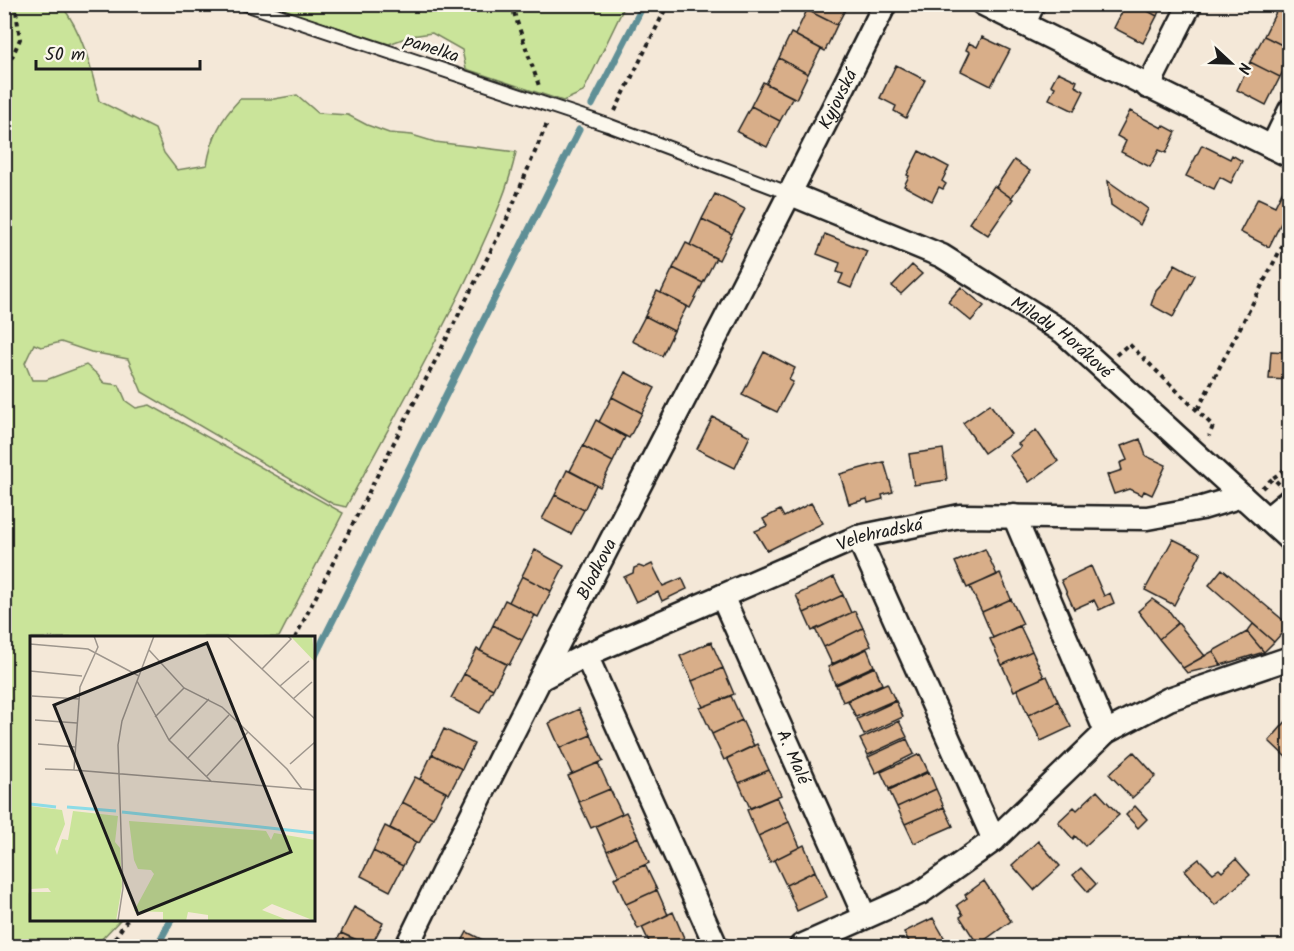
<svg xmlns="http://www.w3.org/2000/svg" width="1294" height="951" viewBox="0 0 1294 951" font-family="Kalam,sans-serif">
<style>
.green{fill:#cae49a;stroke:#73805b;stroke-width:1.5}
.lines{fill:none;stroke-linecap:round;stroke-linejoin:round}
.stream{stroke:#5f8f96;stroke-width:7}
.building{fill:#d8ae89;stroke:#1c1c1c;stroke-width:1.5}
.service-casing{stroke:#1c1c1c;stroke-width:16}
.minor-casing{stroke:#1c1c1c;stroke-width:27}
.path{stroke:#1c1c1c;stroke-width:4;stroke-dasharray:4.5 4.5;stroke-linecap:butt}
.service{stroke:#fbf7ec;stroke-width:12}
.minor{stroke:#fbf7ec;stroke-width:22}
.labels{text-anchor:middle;stroke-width:5;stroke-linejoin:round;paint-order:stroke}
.street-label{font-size:18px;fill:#1c1c1c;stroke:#fbf7ec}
.inset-river{fill:none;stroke:#8cdce7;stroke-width:3}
.inset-road{fill:none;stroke:#9e968d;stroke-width:1.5}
.view{fill:#1c1c1c;fill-opacity:0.15;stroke:#1c1c1c;stroke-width:3}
.inset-edge{fill:none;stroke:#1c1c1c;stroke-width:3}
</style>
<rect width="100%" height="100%" fill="#f4e8d8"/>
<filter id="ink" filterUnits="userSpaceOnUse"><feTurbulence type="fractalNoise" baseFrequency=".0167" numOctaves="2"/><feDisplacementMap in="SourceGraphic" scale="12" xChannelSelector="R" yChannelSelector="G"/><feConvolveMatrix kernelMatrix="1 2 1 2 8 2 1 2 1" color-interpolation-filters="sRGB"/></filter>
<g filter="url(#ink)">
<path class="green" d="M13 5H61C83 32 91 68 99 101L155 129 164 153 177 170 207 165C212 137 220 120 240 99H274L297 95 318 113 348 115 367 125 389 133 412 135 435 142 516 152C507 195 488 232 470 272 432 352 388 429 346 507L333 504 142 392 128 359 91 352 61 342 41 347 34 344 25 363 32 380H46L86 365 97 374 104 383 119 385 126 401 136 408 150 405 343 513 279 637 32 638V920H120L95 946H5L4 25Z
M268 5 625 4V5L583 92 563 101 466 69 462 50 432 33 411 36 389 44Z"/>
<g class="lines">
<path class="stream" d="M592 105 644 4
M314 658 579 130
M157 946 171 920"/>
</g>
<path class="building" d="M810 4H848L837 25 807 10Z
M1126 4H1135L1157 16 1143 43 1114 28Z
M1135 4H1162L1157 16Z
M1280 4H1290V16L1277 10Z
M807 10 837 25 825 51 795 35Z
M1277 10 1290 16V49L1264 36Z
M791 33 821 49 808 74 779 58Z
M1264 36 1290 49V58L1280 77 1250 62Z
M982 37 1010 50 991 86 961 71 970 52 966 50 969 43 977 47Z
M779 58 808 74 796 99 766 84Z
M1250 62 1280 77 1266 105 1237 90Z
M896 65 925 80 906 118 894 111 896 106 880 98Z
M1058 72 1077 81 1075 86 1084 91 1074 111 1049 99 1055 87 1051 85Z
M763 82 793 97 780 121 751 106Z
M751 106 780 121 767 147 737 132Z
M1130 111 1162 128 1163 125 1176 132 1166 153 1159 150 1150 167 1121 152 1126 141 1117 136Z
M1202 145 1230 159 1232 155 1242 161 1231 183 1220 177 1214 189 1186 176Z
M919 151 949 167 942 181 946 184 943 189 939 187 932 201 904 186 909 176 907 175Z
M1014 160 1030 171 1011 198 996 187Z
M1108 181 1148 209 1140 225 1111 205Z
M994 186 1013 199 988 235 969 223Z
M1284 188 1290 190V215L1286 213 1269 247 1240 232 1258 198 1275 206Z
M715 194 745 209 732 234 702 219Z
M702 219 732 234 719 260 690 245Z
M825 234 867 251 851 288 839 283 843 274 837 272 840 263 817 254Z
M686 243 716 258 703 283 673 268Z
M1175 264 1195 275 1173 317 1151 305 1156 290 1168 277Z
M912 265 922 274 901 294 892 286Z
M673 268 703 283 690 308 661 293Z
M961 287 984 306 971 321 948 302Z
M657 291 687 306 674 331 645 316Z
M645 316 674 331 662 356 632 341Z
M1289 317 1290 380 1269 379 1271 351 1287 352Z
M764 352 795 368 789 380 793 382 777 412 742 395Z
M625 372 655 388 642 413 612 397Z
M612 397 642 413 629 438 599 422Z
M990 404 1011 434 984 453 963 423Z
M713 417 750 436 735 468 697 449Z
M596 420 625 437 613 462 583 446Z
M1036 430 1058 461 1029 482 1009 455 1021 447 1018 444Z
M1140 439 1146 456 1166 465 1152 495 1144 491 1142 495 1129 489 1114 494 1107 475 1122 470 1120 463 1127 460 1121 446Z
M583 446 613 462 600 487 570 471Z
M943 449 947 480 914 485 909 454Z
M884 462 893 492 882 495 883 499 868 503 867 499 849 504 840 474Z
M567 470 596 485 584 510 555 495Z
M555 495 584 510 571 534 542 519Z
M811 503 823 523 767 551 755 531 767 526 763 519 780 510 784 517Z
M1173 539 1201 553 1174 605 1145 590Z
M985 549 997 575 967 588 955 562Z
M535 550 564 566 551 591 522 576Z
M652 564 663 586 682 578 687 589 662 601 658 592 636 602 624 577 633 573 634 568 639 566 644 568Z
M1091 566 1104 596 1110 593 1114 603 1099 610 1094 600 1074 609 1061 580Z
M1222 569 1289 625 1274 642 1209 585Z
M1000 573 1011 599 982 612 970 587Z
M522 576 551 591 538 617 509 602Z
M834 577 843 595 804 613 796 595Z
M843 595 851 613 812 631 804 613Z
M1011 599 1023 624 993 638 982 612Z
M1152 599 1169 611 1178 623 1159 639 1138 611Z
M505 600 535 615 522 640 493 625Z
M855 611 863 628 824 647 815 629Z
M1178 623 1205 656 1183 668 1159 639Z
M1253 624 1274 642 1264 652 1247 632Z
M493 625 522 640 509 665 480 651Z
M1020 626 1032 651 1002 665 990 639Z
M863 628 871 646 832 664 824 647Z
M1247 632 1264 652 1221 665 1213 651Z
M711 642 723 668 692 681 680 656Z
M477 649 506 664 493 689 464 674Z
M867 649 874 666 835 684 828 667Z
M1032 651 1044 677 1014 691 1002 665Z
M1213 651 1221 665 1187 673 1183 668Z
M875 667 882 684 843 702 836 685Z
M723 668 734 694 703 707 692 681Z
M464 674 493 689 480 713 451 698Z
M1047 676 1058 701 1028 715 1017 689Z
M887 683 895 700 856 717 848 701Z
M731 696 742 720 712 734 700 708Z
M896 701 903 717 864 735 857 719Z
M1058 701 1071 727 1041 741 1028 715Z
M579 709 591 735 560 748 549 723Z
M1289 718 1290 760H1289L1269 741Z
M742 720 754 746 724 760 712 734Z
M899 721 907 737 868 755 860 739Z
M444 729 474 744 462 769 432 754Z
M591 735 603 761 572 774 560 748Z
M907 739 914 754 876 773 868 757Z
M757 744 769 770 739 783 727 758Z
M1134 752 1156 776 1132 798 1109 774Z
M432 754 462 769 449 794 420 779Z
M920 754 928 771 889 789 881 772Z
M598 763 610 789 579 802 568 776Z
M769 770 781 795 750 808 739 783Z
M929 772 936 789 897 807 889 790Z
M415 777 446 792 433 818 402 802Z
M610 789 622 814 591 828 579 802Z
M936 789 944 807 905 824 897 807Z
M1097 791 1119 815 1085 846 1075 836 1073 839 1058 822 1074 807 1077 810Z
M777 797 789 822 758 836 747 810Z
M402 802 433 818 419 843 390 828Z
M1135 806 1147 819 1138 828 1126 815Z
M944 807 953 826 914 843 905 824Z
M626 812 638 837 607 851 596 826Z
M789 822 800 847 770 862 758 836Z
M385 826 416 842 403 866 373 851Z
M638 837 649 863 619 876 607 851Z
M1038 841 1060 866 1034 890 1012 865Z
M804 845 815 871 786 885 774 860Z
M373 851 403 866 390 891 361 876Z
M1199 859 1213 873 1219 869 1222 872 1236 859 1250 875 1215 905 1185 870Z
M645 865 657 890 626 904 614 878Z
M1081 868 1096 884 1088 892 1073 875Z
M815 871 827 897 797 911 786 885Z
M984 881 1011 921 978 945 960 917 963 915 957 905 967 898 965 895Z
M657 890 668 915 638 929 626 904Z
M354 907 383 923 371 946 341 933Z
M673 912 684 938 667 946H651L642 927Z
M933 918 949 946H911L904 932Z
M467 932 487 942 485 946 460 945Z
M341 933 368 946H334Z
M684 938 688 946H667Z"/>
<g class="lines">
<defs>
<path id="service" d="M245 4 608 125 791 194"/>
<g id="minor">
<path d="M983 4 1290 156"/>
<path d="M1024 24 1033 4"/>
<path d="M1148 87 1190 4"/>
<path d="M1272 147 1290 110"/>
<path id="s1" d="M791 194 942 256 1063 332 1290 540"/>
<path d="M1014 516 1106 732"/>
<path d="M1267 519 1290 500"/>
<path d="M858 537 994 840"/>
<path id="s2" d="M722 596 865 917"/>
<path d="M586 655 716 946"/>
<path id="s3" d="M542 678 586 655 858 537 960 516 1147 518 1202 508 1242 496"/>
<path id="s4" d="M407 946C560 630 729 320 885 4"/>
<path d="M801 946 920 893 994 840 1106 732 1169 699 1290 658"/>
</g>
</defs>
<use href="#service" class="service-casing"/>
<use href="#minor" class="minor-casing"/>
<path class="path" d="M511 4 539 86
M4 75 20 39 15 4
M615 111 668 4
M1116 355 1129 344 1213 426 1209 436
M1198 409 1290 231
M1279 484 1273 478 1290 466
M1262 488 1273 478
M295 638 506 221 548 121
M110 946 127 920"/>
<use href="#service" class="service"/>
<use href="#minor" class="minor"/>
</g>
</g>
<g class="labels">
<g class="street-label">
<text transform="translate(432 48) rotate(18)" y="6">panelka</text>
<text dy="6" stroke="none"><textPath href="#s4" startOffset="950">Kyjovská</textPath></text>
<text dy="6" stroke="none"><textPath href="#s1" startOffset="308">Milady Horákové</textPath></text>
<text dy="6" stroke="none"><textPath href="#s3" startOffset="368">Velehradská</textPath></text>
<text dy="6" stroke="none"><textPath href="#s4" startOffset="422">Blodkova</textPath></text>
<text dy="6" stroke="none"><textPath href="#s2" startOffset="176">A. Malé</textPath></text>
</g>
</g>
<g transform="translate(30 636)">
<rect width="285" height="285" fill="#f4e8d8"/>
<path d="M260 0H282L285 26 264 4ZM0 170 32 174 35 188 25 213 27 219 32 203 38 204 43 175 88 180 85 206 90 212 92 250 86 285H0V256H21L18 252 0 253ZM99 185 236 195 241 204 244 197 285 204V285L242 268 232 274 260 285H178V279L158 276 156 285H133V276L104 275 124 238 121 234 108 233 104 224Z" fill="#cae49a"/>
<path class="inset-river" d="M0 168 26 171M37 171 86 175M92 176 285 197"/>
<path class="inset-road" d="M64 0 68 11 50 51 44 134 285 154M197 0 285 83M0 8 58 13 109 40M119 14 154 52 192 71 257 133 272 153M232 33 261 3 258 0M0 35 52 40M107 45 139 104 182 146M250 50 279 25M2 60 49 63M263 63 282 46M125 81 154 52M5 84 47 87M139 104 179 63M8 108 45 111M157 123 199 79M260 128 285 106M15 133 44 134M176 141 218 96M88 285 93 252 88 109 92 85 124 0"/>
<path class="view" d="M177 7 261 216 108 278 24 69Z"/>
<rect width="285" height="285" class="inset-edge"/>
</g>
<rect width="1294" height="951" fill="none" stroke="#fbf7ec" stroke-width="24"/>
<rect x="12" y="12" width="1270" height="927" fill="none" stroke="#1c1c1c" stroke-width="2" filter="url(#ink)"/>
<g transform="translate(1231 63) rotate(112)" stroke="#fbf7ec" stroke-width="4.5" paint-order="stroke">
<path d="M0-4.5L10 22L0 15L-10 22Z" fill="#1c1c1c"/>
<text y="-9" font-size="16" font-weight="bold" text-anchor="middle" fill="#1c1c1c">N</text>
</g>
<path d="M36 60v9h164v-9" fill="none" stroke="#1c1c1c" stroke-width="3"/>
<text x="45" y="60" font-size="18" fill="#1c1c1c" stroke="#fbf7ec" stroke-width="4.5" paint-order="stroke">50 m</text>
</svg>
